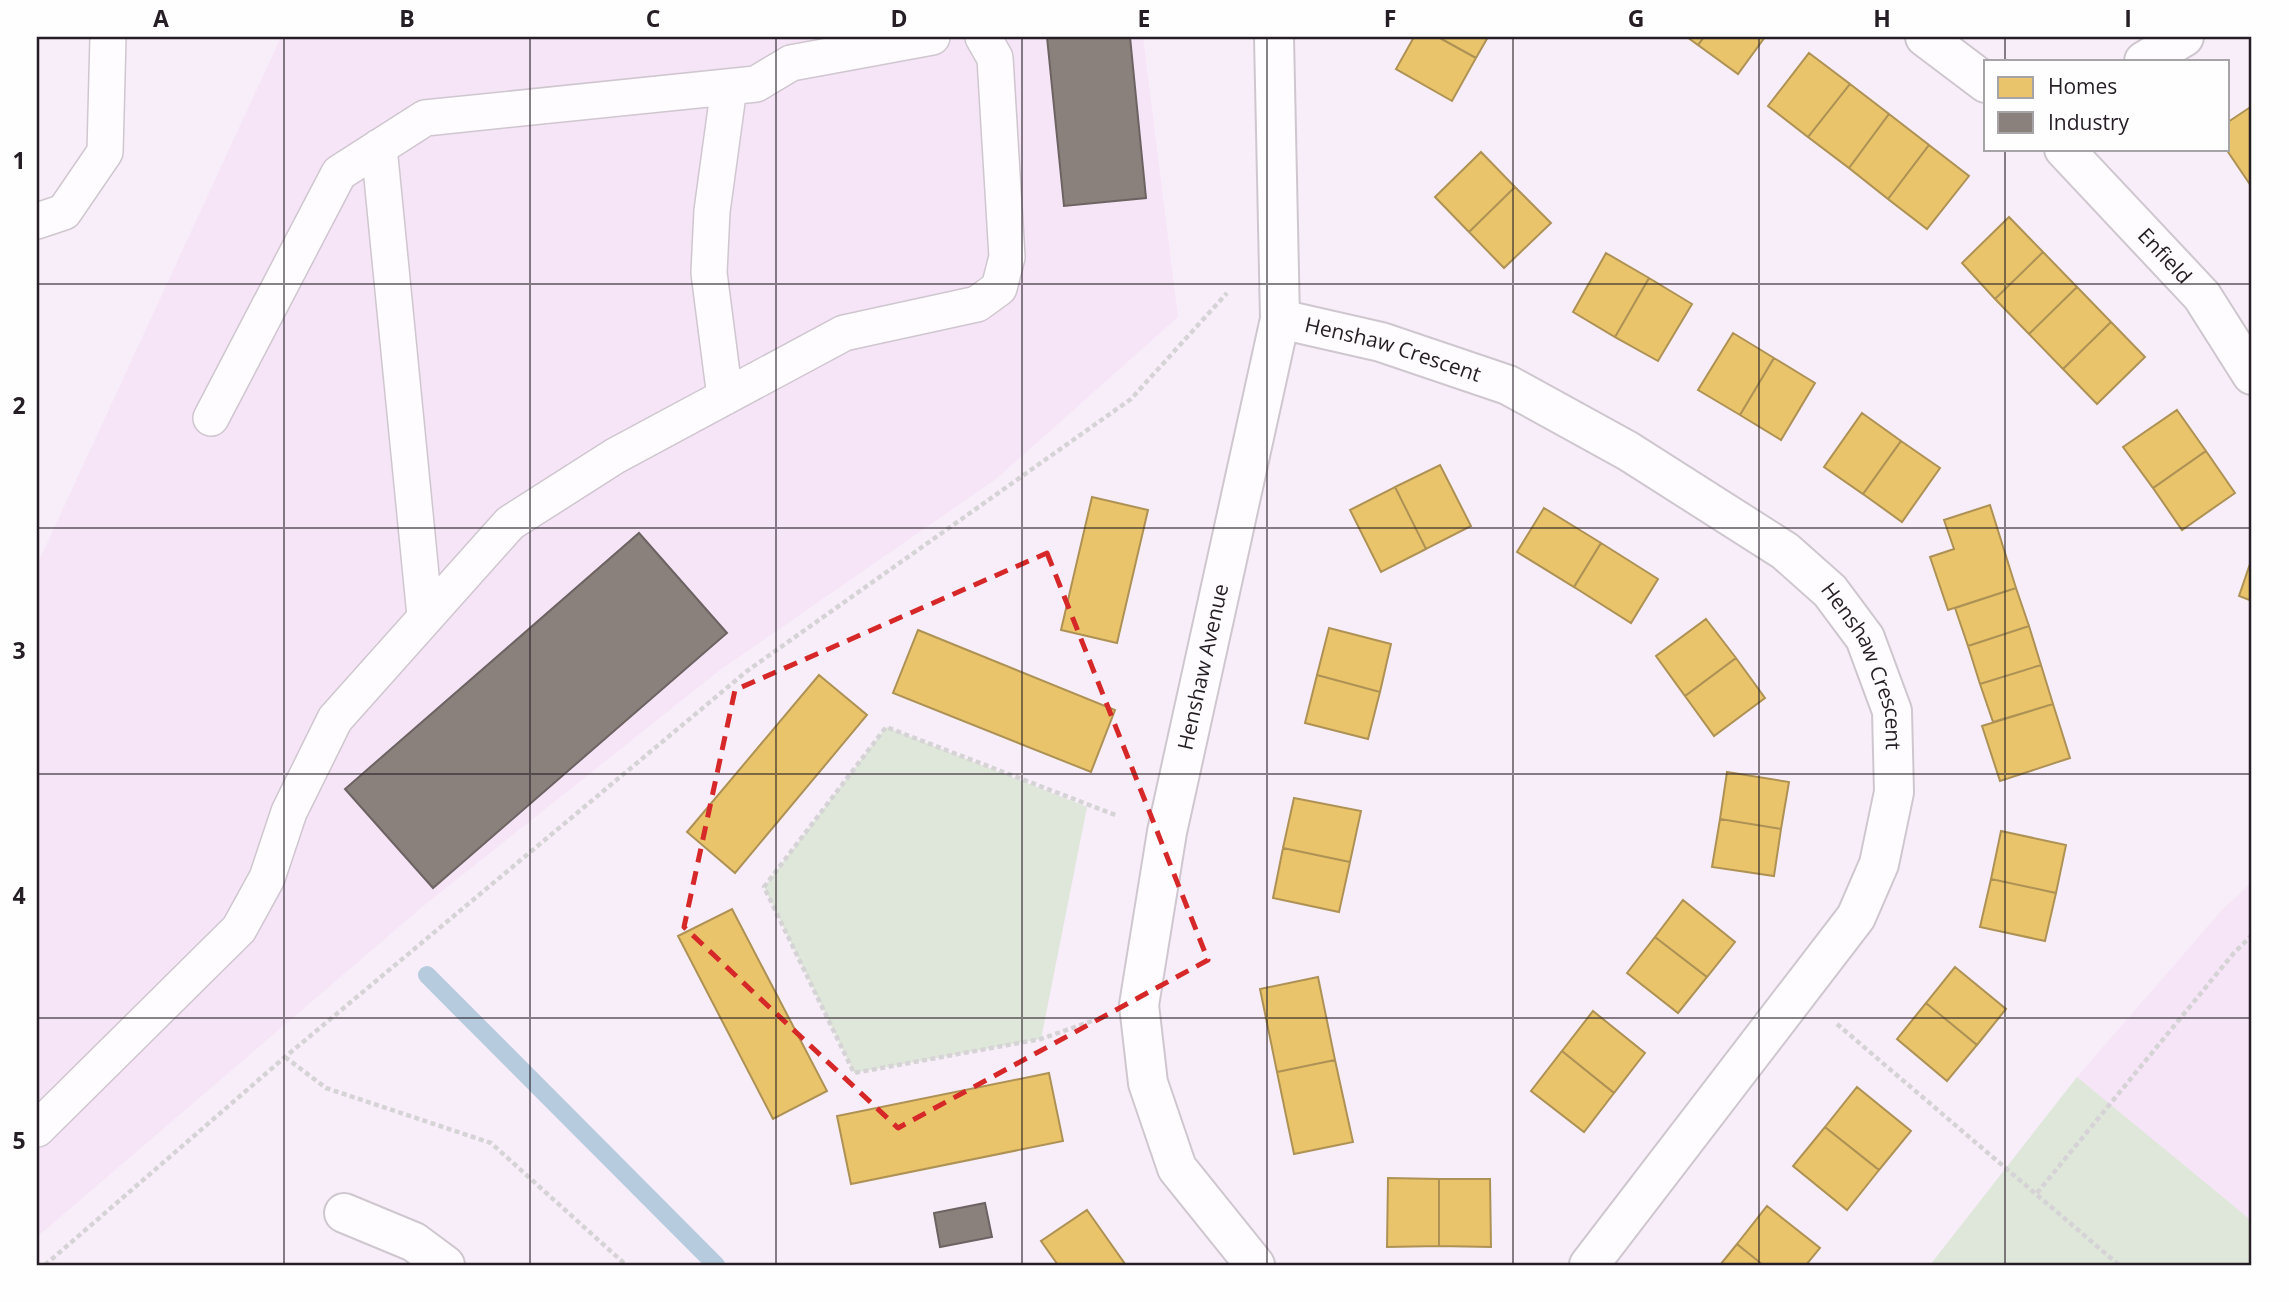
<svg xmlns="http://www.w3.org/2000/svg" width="2289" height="1302" viewBox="0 0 2289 1302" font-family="'Open Sans',sans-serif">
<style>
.built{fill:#f6e4f7}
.green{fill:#dfe6da}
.homes{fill:#e9c46a;stroke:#ae9255;stroke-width:2}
.industry{fill:#8a817c;stroke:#6c6362;stroke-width:2}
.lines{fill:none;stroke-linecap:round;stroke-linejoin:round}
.stream{stroke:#b7cbdf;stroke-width:18}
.lane-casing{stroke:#cfc7cf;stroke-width:38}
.street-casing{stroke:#cfc7cf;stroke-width:42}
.path{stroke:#d5d3d5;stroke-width:4.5;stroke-dasharray:5 3.5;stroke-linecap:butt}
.lane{stroke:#fefcfe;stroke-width:35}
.street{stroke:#fefcfe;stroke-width:38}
.marked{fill:none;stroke:#d62828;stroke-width:5;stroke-dasharray:14 9;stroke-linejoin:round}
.grid{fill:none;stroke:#251e25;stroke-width:2;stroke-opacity:0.55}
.labels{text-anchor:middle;stroke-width:7;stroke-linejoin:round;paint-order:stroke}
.street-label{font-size:21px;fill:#251e25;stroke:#fefefe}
.neatline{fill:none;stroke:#251e25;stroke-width:2.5}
.grid-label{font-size:23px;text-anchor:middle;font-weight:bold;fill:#251e25}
</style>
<rect width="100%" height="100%" fill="#f8eef9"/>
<path class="built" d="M281 37H1143L1178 317 996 479 720 670 422 907 37 1237V565Z
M2252 882V1221L2077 1077 2222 910Z"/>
<path class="green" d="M886 727 1087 807 1041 1039 854 1073 764 887Z
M2077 1077 2252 1221V1265H1930Z"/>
<path class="homes" d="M1414 37H1438L1476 58 1452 101 1396 69Z
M1438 37H1488L1476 58Z
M1687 37H1704L1698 45Z
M1704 37H1765L1738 74 1698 45Z
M1809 53 1850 84 1808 137 1768 106Z
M1850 84 1889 114 1849 168 1808 137Z
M2252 106V185L2251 186 2226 149 2228 122Z
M1889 114 1929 145 1888 199 1849 168Z
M1929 145 1969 176 1927 229 1888 199Z
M1481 152 1515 187 1469 232 1435 197Z
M1515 187 1551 223 1504 268 1469 232Z
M2009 217 2043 252 1995 299 1962 263Z
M2043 252 2077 287 2029 334 1995 299Z
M1606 253 1649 278 1615 337 1573 312Z
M1649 278 1692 304 1658 361 1615 337Z
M2077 287 2111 322 2063 369 2029 334Z
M2111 322 2145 357 2097 404 2063 369Z
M1733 333 1774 358 1740 415 1698 390Z
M1774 358 1815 383 1781 440 1740 415Z
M2177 410 2206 451 2153 488 2123 447Z
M1862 413 1901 441 1863 494 1824 467Z
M1901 441 1940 468 1902 522 1863 494Z
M2206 451 2235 493 2182 530 2153 488Z
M1440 465 1471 526 1426 549 1395 487Z
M1395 487 1426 549 1381 572 1350 510Z
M1092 497 1148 510 1117 643 1061 630Z
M1990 505 2016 588 1948 610 1930 557 1954 549 1944 520Z
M1544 508 1601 543 1574 587 1517 552Z
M1601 543 1658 579 1631 623 1574 587Z
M2252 558V601L2239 596Z
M2016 588 2029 626 1968 646 1955 608Z
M1706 619 1736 658 1685 696 1656 656Z
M2029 626 2041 665 1980 684 1968 646Z
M1329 628 1391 644 1380 692 1317 675Z
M918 630 1115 710 1091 772 893 693Z
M1736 658 1765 698 1714 736 1685 696Z
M2041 665 2053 704 1993 722 1980 684Z
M819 675 867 715 735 873 687 832Z
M1317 675 1380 692 1368 739 1305 723Z
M2053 704 2070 758 2000 781 1982 726Z
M1727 772 1789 782 1781 829 1720 819Z
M1294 798 1361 811 1350 862 1283 848Z
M1720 819 1781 829 1774 876 1712 867Z
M2001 831 2066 845 2056 893 1991 879Z
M1283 848 1350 862 1339 912 1273 898Z
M1991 879 2056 893 2045 941 1980 927Z
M1683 900 1735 942 1707 977 1655 937Z
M732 909 827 1091 773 1119 678 936Z
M1655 937 1707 977 1678 1013 1627 973Z
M1955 967 2006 1009 1977 1045 1926 1003Z
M1318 977 1335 1060 1277 1072 1260 989Z
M1926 1003 1977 1045 1947 1081 1897 1039Z
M1593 1011 1645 1053 1614 1093 1562 1051Z
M1562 1051 1614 1093 1584 1132 1531 1091Z
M1335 1060 1353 1142 1294 1154 1277 1072Z
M1049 1073 1063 1141 851 1184 837 1116Z
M1857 1087 1911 1131 1879 1170 1825 1127Z
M1825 1127 1879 1170 1847 1210 1793 1166Z
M1388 1178 1439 1179V1246L1387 1247Z
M1439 1179H1490L1491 1247 1439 1246Z
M1767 1206 1820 1248 1806 1265H1763L1737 1244Z
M1087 1210 1125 1264 1124 1265H1058L1041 1241Z
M1737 1244 1763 1265H1720Z"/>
<path class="industry" d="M1047 37H1130L1146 198 1064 206Z
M639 533 727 633 433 888 345 789Z
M985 1203 992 1237 940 1247 934 1213Z"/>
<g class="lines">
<path class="stream" d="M427 975 716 1265"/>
<defs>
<path id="lane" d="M379 147 425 616
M37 221 64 212 105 152 108 37
M725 397 709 273 712 211 729 87
M211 418 339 173 425 118 756 84 791 63 932 37
M37 1129 239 929 267 878 289 812 335 719 510 523 615 456 844 333 977 304 999 288 1007 257 995 58 983 37"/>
<g id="street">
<path d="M1925 37 1986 83"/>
<path d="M2144 61 2184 37"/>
<path id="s1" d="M2064 149 2202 296 2252 375"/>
<path id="s2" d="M1280 319 1381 342 1508 385 1628 451 1785 551 1830 591 1865 638 1892 711 1894 792 1879 864 1856 917 1589 1265"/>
<path d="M344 1213 414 1242 445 1265"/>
<path id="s3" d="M1255 1265 1177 1168 1148 1083 1139 1005 1167 832 1280 319 1274 37"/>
</g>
</defs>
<use href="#lane" class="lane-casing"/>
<use href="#street" class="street-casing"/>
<path class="path" d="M1092 1021 1041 1039 854 1073 764 887 886 727 1118 816
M1837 1024 2119 1265
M285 1057 326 1088 491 1143 626 1265
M2037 1193 2233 954 2252 935
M45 1265 285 1057 747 671 1131 399 1227 293"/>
<use href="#lane" class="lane"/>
<use href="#street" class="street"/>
</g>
<path class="marked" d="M1047 553 1208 960 898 1128 684 927 735 690Z"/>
<path class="grid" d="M284 37V1265M530 37V1265M776 37V1265M1022 37V1265M1267 37V1265M1513 37V1265M1759 37V1265M2005 37V61M2005 149V1265M37 284H2252M37 528H2252M37 774H2252M37 1018H2252"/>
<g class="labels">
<g class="street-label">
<text dy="7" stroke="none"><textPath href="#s1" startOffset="147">Enfield</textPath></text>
<text dy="7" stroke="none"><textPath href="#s2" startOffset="117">Henshaw Crescent</textPath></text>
<text dy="7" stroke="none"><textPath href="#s3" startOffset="637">Henshaw Avenue</textPath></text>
<text dy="7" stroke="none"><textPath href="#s2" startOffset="705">Henshaw Crescent</textPath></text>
</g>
</g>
<rect width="2289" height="1302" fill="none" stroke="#fefefe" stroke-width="77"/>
<rect x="1984" y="60" width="245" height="91" fill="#fefefe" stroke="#a7a4a7" stroke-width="2"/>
<rect x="1998" y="77" width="35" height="21" fill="#e9c46a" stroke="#a7a4a7" stroke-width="2"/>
<text x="2048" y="94" font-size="21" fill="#251e25">Homes</text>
<rect x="1998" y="112" width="35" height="21" fill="#8a817c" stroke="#a7a4a7" stroke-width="2"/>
<text x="2048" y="130" font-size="21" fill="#251e25">Industry</text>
<rect x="38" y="38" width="2212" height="1226" class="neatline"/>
<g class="grid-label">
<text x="161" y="27">A</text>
<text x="407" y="27">B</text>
<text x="653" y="27">C</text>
<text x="899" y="27">D</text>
<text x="1144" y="27">E</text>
<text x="1390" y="27">F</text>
<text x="1636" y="27">G</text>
<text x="1882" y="27">H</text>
<text x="2128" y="27">I</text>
<text x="19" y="169">1</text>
<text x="19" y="414">2</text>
<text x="19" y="659">3</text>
<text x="19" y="904">4</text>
<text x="19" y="1149">5</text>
</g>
</svg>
